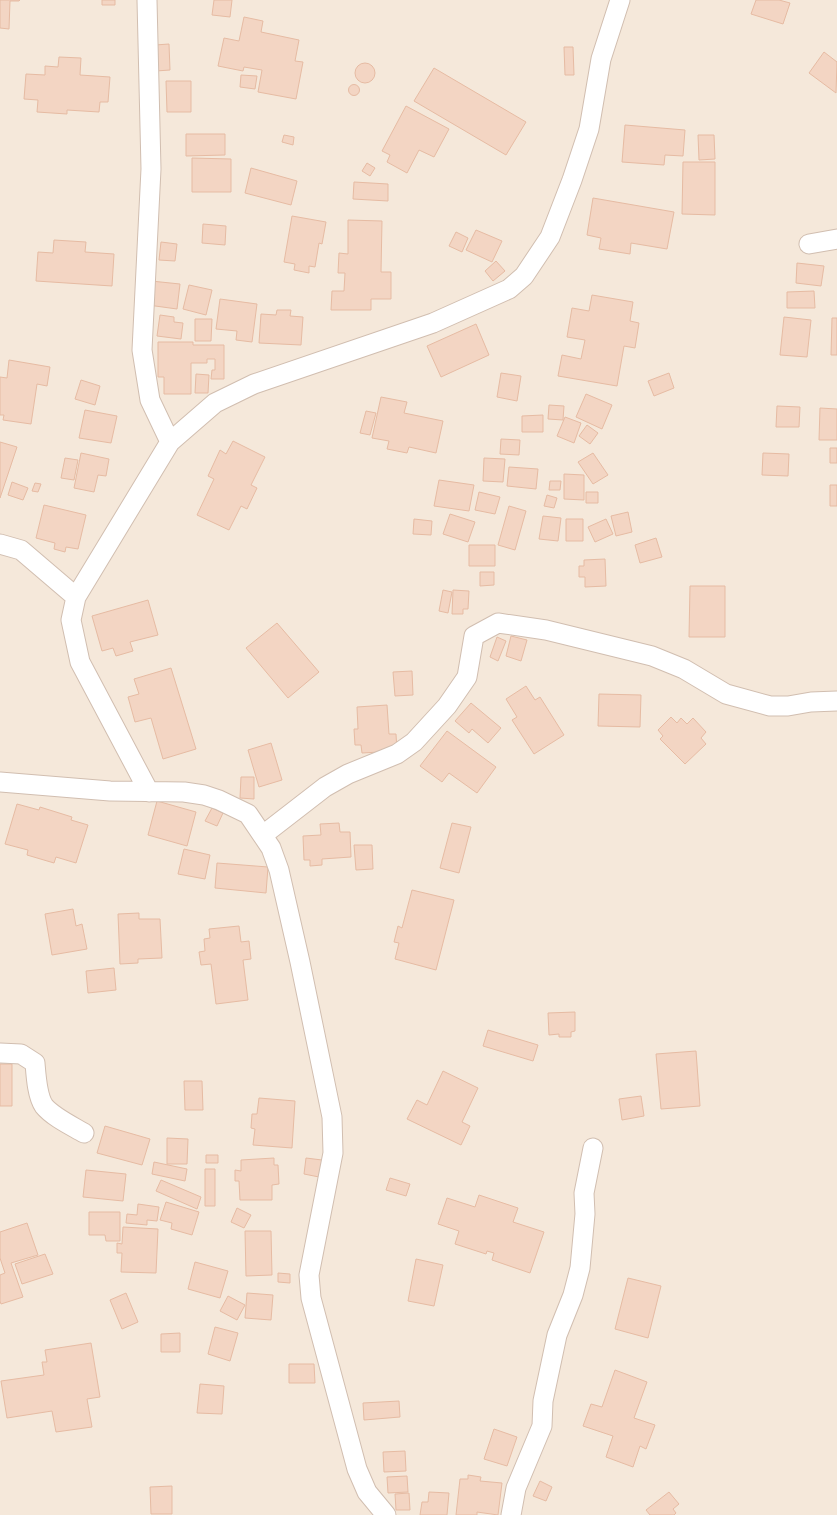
<svg xmlns="http://www.w3.org/2000/svg" width="837" height="1515" viewBox="0 0 837 1515" font-family="'Sofia Sans Condensed',sans-serif">
<style>
.residential{fill:#f5e8da}
.building{fill:#f3d5c3;stroke:#e6bba3}
.lines{fill:none;stroke-linecap:round;stroke-linejoin:round}
.minor-casing{stroke:#d1beb0;stroke-width:21}
.minor{stroke:#fff;stroke-width:19}
</style>
<rect width="100%" height="100%" fill="#fdf6ec"/>
<path class="residential" d="M0 0H837V1515H0Z"/>
<path class="building" d="M0 0H20L19 1H10L9 29 0 28Z
M102 0H115V5H102Z
M214 0H232L230 17 212 15Z
M756 0H779L790 3 783 24 751 14Z
M244 17 263 21 261 32 299 40 295 61 303 62 296 99 258 92 262 70 244 67 243 71 218 66 224 38 239 41Z
M169 44 170 70 156 71 155 45Z
M564 47H573L574 75H565Z
M824 52 837 62 836 93 809 73Z
M59 57 81 58 80 75 110 77 108 102H100L99 112 67 110V114L37 112 38 100 24 99 26 74 45 75V66L58 67Z
M355 73a10 10 0 1 1 20 0a10 10 0 1 1-20 0Z
M434 68 526 122 506 155 414 101Z
M241 75 257 76 255 89 240 87Z
M166 81H191V112H167Z
M348.5 90a5.5 5.5 0 1 1 11 0a5.5 5.5 0 1 1-11 0Z
M406 106 449 129 434 157 419 150 407 173 387 162 390 155 382 151Z
M625 125 685 130 683 156 665 155 664 165 622 162Z
M186 134H225V155L186 156Z
M284 135 294 137 293 145 282 142Z
M698 135H714L715 159 699 160Z
M192 158 231 159V192H192Z
M683 162H715V215L682 214Z
M367 163 375 168 370 176 362 171Z
M251 168 297 181 291 205 245 193Z
M354 182 388 184V201L353 199Z
M593 198 674 212 667 249 631 243 630 254 599 249 601 238 587 235Z
M292 216 326 222 322 244 319 243 315 267 309 266V273L294 270 295 264 284 262Z
M348 220 382 221 381 272H391V299H371V310H331L332 291H344L345 273H338L339 253 348 254Z
M203 224 226 226 225 245 202 243Z
M476 230 502 241 492 262 466 250Z
M456 232 468 238 462 252 449 246Z
M54 240 86 242 85 252 114 254 112 286 36 281 38 252 53 253Z
M161 242 177 244 175 261 159 260Z
M496 261 505 271 493 281 485 271Z
M797 263 824 266 821 286 796 283Z
M151 281 180 284 177 309 148 305Z
M189 285 212 290 206 315 183 309Z
M814 291 815 308H787V292Z
M592 295 633 302 630 321 639 323 635 348 624 346 617 386 558 376 562 355 581 359 585 340 567 337 572 308 589 311Z
M220 299 257 304 252 342 236 340 237 331 216 329Z
M277 310H291L290 316 303 317 301 345 259 343 261 314 276 315Z
M160 315 174 317V322L183 323 181 339 157 336Z
M784 317 811 320 807 357 780 355Z
M832 318H837V355H831Z
M195 319H212L211 341H195Z
M476 324 489 355 441 377 427 346Z
M158 342H193V345H224V379H211L212 370H215V359H207V363H191V394H164V377H158Z
M9 360 50 367 47 386 37 384 31 424 3 420 4 415H0V377L7 378Z
M501 373 521 376 517 401 497 397Z
M669 373 674 388 654 396 648 381Z
M196 374 209 375 208 393H195Z
M81 380 100 386 95 405 75 399Z
M586 394 612 405 602 429 576 417Z
M381 397 407 402 404 413 443 421 436 453 409 447 407 453 387 449 389 441 372 438Z
M549 405 564 406 563 420 548 419Z
M777 406 800 407 799 427H776Z
M820 408 837 409V440H819Z
M85 410 117 416 111 443 79 438Z
M366 411 376 413 370 435 360 433Z
M543 415V432H522V416Z
M565 417 581 423 574 443 557 436Z
M587 425 598 433 590 444 579 436Z
M501 439 520 440 519 455 500 454Z
M233 441 265 457 251 485 257 488 247 509 241 506 229 530 197 515 214 479 208 476 220 450 226 454Z
M0 442 17 447 0 498Z
M830 448H837V463H830Z
M81 453 109 459 106 476 98 475 94 492 74 488Z
M593 453 608 475 593 484 578 462Z
M763 453 789 454 788 476 762 475Z
M65 458 78 460 74 480 61 478Z
M484 458 505 459 503 482 483 481Z
M509 467 538 469 536 489 507 486Z
M564 474 584 475V500L564 499Z
M439 480 474 485 469 511 434 506Z
M550 481H561L560 490H549Z
M12 482 28 488 23 500 8 495Z
M35 483 41 484 38 492 32 491Z
M830 485H837V506H830Z
M479 492 500 497 495 514 475 510Z
M586 492H598V503H586Z
M547 495 557 498 554 508 544 506Z
M44 505 86 515 78 549 66 547 65 552 54 549 55 543 36 538Z
M509 506 526 511 515 550 498 545Z
M628 512 632 532 616 536 611 516Z
M450 514 475 522 468 542 443 534Z
M543 516 561 518 558 541 539 539Z
M414 519 432 521 431 535 413 534Z
M566 519H583V541H566Z
M606 519 613 534 595 542 588 527Z
M656 538 662 557 640 563 635 545Z
M469 545H495V566H469Z
M605 559 606 586 585 587V577H579V566H584V560Z
M480 572H494V585L480 586Z
M690 586H725V637H689Z
M443 590 452 592 448 613 439 611Z
M453 590 469 591 468 609H463V614H452Z
M148 600 158 635 130 642 133 651 116 656 113 648 102 651 92 616Z
M277 623 319 672 288 698 246 648Z
M511 636 527 640 521 661 506 656Z
M497 637 506 641 498 661 490 657Z
M171 668 196 749 163 759 151 718 135 722 128 697 139 694 134 679Z
M412 671 413 695 395 696 393 672Z
M526 686 535 700 540 697 564 735 534 754 512 720 517 717 506 699Z
M599 694 641 695 640 727 598 726Z
M471 703 501 728 488 743 472 729 469 733 455 721Z
M387 705 389 734H396L397 751 362 753 361 745H355L354 729H358L357 707Z
M671 717 677 723 681 718 687 724 693 718 706 732 701 738 706 744 685 764 660 739 663 736 658 730Z
M447 731 496 767 477 793 449 773 442 782 420 766Z
M271 743 282 780 259 787 248 750Z
M241 777H254V799L240 798Z
M157 801 196 812 187 846 148 835Z
M17 804 39 810 40 807 72 817 71 820 88 825 76 863 56 857 54 863 27 855 28 850 5 844Z
M212 808 223 813 217 826 205 821Z
M339 823 340 832H350L351 857 322 859V865L310 866V860H304L303 836 321 835 320 824Z
M452 823 471 827 459 873 440 868Z
M354 845H372L373 869 356 870Z
M184 849 210 855 205 879 178 874Z
M217 863 268 867 266 893 215 888Z
M412 890 454 900 436 970 395 959 399 943 394 942 398 926 402 928Z
M73 909 76 926 82 924 87 949 52 955 45 914Z
M139 913V919H160L162 958 138 959V963L120 964 118 914Z
M239 926 241 942 249 941 251 959 243 960 248 1000 216 1004 211 964 201 965 199 952 205 951 204 939 210 938 209 929Z
M114 968 116 990 88 993 86 971Z
M575 1012V1031L571 1032V1037H559V1034L549 1035 548 1013Z
M488 1030 538 1045 533 1061 483 1046Z
M696 1051 700 1106 661 1109 656 1054Z
M0 1064H12V1106H0Z
M443 1071 478 1088 462 1122 470 1126 461 1145 407 1119 417 1100 427 1105Z
M184 1081H202L203 1110H185Z
M641 1096 644 1116 622 1120 619 1099Z
M259 1098 295 1101 292 1148 253 1145 255 1129 251 1128 252 1114H257Z
M105 1126 150 1139 142 1165 97 1153Z
M167 1138 188 1139 187 1164H167Z
M206 1155H218V1163H206Z
M274 1158V1165H278L279 1184 272 1185V1200H240L239 1181H235V1170L241 1171V1160Z
M306 1158 322 1160 319 1177 304 1174Z
M154 1162 187 1169 185 1181 152 1174Z
M205 1169H215V1206H205Z
M86 1170 126 1174 123 1201 83 1197Z
M390 1178 410 1184 406 1196 386 1190Z
M161 1180 201 1197 197 1209 156 1191Z
M479 1195 518 1208 513 1222 544 1232 530 1273 492 1260 494 1253 487 1251 486 1254 455 1244 459 1231 438 1224 447 1198 475 1207Z
M166 1202 199 1212 192 1235 171 1229 172 1223 160 1220Z
M138 1204 159 1207 157 1221 147 1220V1225L126 1223 127 1214 137 1215Z
M237 1208 251 1215 244 1228 231 1222Z
M89 1212H120V1241H106L105 1235H89Z
M27 1223 38 1255 11 1263 23 1297 1 1304 0 1301V1275L5 1273 0 1258V1232Z
M123 1227 158 1229 156 1273 121 1272 122 1253H117V1243L122 1244Z
M245 1231H271L272 1275 246 1276Z
M45 1254 53 1274 22 1284 15 1264Z
M416 1259 443 1265 434 1306 408 1301Z
M195 1262 228 1271 220 1298 188 1289Z
M278 1273 290 1274V1283L278 1282Z
M628 1278 661 1286 648 1338 615 1329Z
M126 1293 138 1322 122 1329 110 1300Z
M247 1293 273 1295 271 1320 245 1318Z
M228 1296 245 1305 237 1320 220 1311Z
M215 1327 238 1333 230 1361 208 1354Z
M180 1333V1352H161V1334Z
M91 1343 100 1397 87 1399 92 1427 56 1432 52 1411 7 1418 1 1381 44 1375 42 1362H47L45 1350Z
M289 1364H314L315 1383H289Z
M615 1370 647 1382 634 1418 655 1425 646 1449 640 1446 633 1467 606 1457 613 1436 583 1426 591 1404 602 1407Z
M200 1384 224 1386 222 1414 197 1413Z
M399 1401 400 1417 364 1420 363 1403Z
M494 1429 517 1437 507 1466 484 1459Z
M405 1451 406 1471 384 1472 383 1452Z
M468 1475 481 1477 480 1481 502 1483 498 1515 477 1512V1515H456L460 1479H468Z
M407 1476 408 1492 388 1493 387 1477Z
M540 1481 552 1487 546 1501 533 1496Z
M172 1486V1514H151L150 1487Z
M429 1492 449 1493 447 1515H420L422 1502H428Z
M669 1492 679 1504 673 1509 676 1513 674 1515H650L646 1510Z
M409 1493 410 1510H396L395 1494Z"/>
<g class="lines">
<defs>
<path id="minor" d="M147 0 151 169 142 350 150 400 170 442
M809 244 837 239
M0 544 21 550 76 597
M0 782 110 791 184 792 204 795 219 800 248 814 271 848 279 870 300 962 332 1117 333 1153 309 1275 311 1298 357 1469 367 1492 386 1515
M149 792 80 662 71 620 76 597 170 442 215 403 254 384 433 323 509 289 524 276 550 237 572 180 589 129 601 59 620 0
M263 835 325 787 348 774 397 754 414 742 447 706 467 677 474 636 498 623 546 630 652 656 684 669 726 694 770 706H788L811 702 837 701
M0 1053 21 1054 35 1063C36 1075 37 1096 44 1106 53 1117 72 1126 84 1133
M511 1515 516 1488 542 1426 543 1401 557 1335 573 1295 580 1268 585 1214 584 1193 593 1148"/>
</defs>
<use href="#minor" class="minor-casing"/>
<use href="#minor" class="minor"/>
</g>
</svg>
